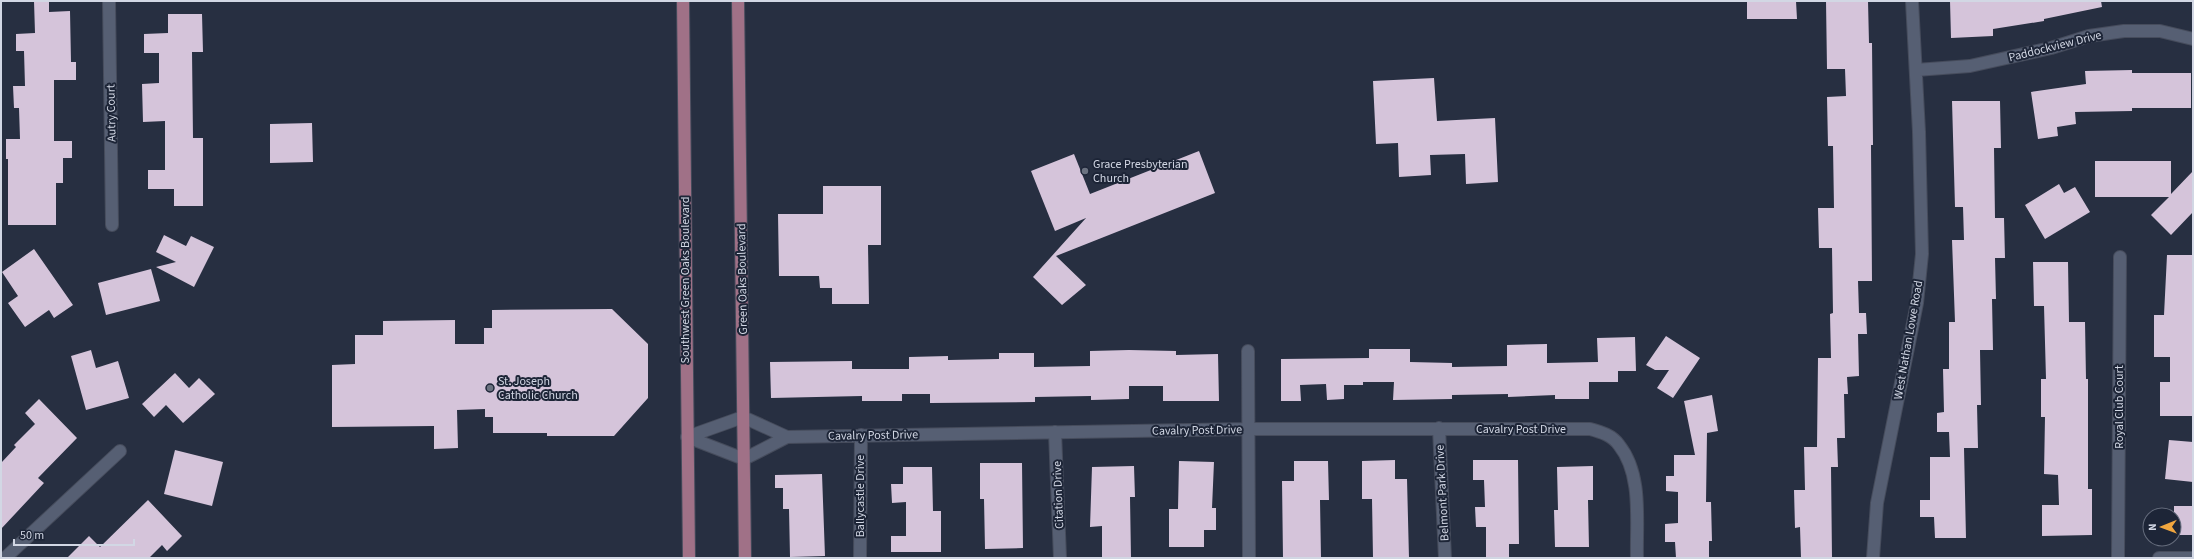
<svg xmlns="http://www.w3.org/2000/svg" width="2194" height="559" viewBox="0 0 2194 559" font-family="'Source Sans 3',sans-serif">
<style>
.building{fill:#d5c4da}
.lines{fill:none;stroke-linecap:round;stroke-linejoin:round}
.minor-casing{stroke:#464c5c;stroke-width:14}
.major-casing{stroke:#464c5c;stroke-width:14}
.minor{stroke:#565f73;stroke-width:12}
.major{stroke:#a07187;stroke-width:12}
.worship-dot{fill:#6b7280;stroke:#1d2537;stroke-width:1.5}
.labels{text-anchor:middle;stroke-width:4;stroke-linejoin:round;paint-order:stroke}
.street-label{font-size:12px;fill:#d2d7e4;stroke:#1d2537}
.poi-label{font-size:12px;fill:#d2d7e4;stroke:#1d2537;text-anchor:start}
</style>
<rect width="100%" height="100%" fill="#272f41"/>
<path class="building" d="M34 1H49V12L70 11 71 62H76V80H54V141H72V158H63V183H56V225H8V159H6V139H20L19 108H14L13 86H25L24 51H16V34L35 33Z
M1747 1H1796L1797 19H1747Z
M1826 1H1868L1869 43H1872L1873 145H1871L1872 281H1858L1859 313H1866L1867 334H1858L1859 376 1847 377 1848 394H1844L1845 438H1837L1838 467H1831L1832 558H1801L1800 527 1795 528 1794 490H1805L1804 447H1817L1818 358H1831L1830 314 1833 313 1832 248H1819L1818 208H1834L1833 146H1828L1827 97 1846 96 1845 69H1827Z
M1950 1H2101L2102 7 2044 19V21L1993 29V36L1951 38Z
M168 14H202L203 52H192L193 138H203V206H174V189H148V170H165V121L143 122 142 84 159 83V53H144V34L168 33Z
M2132 70V73H2191V108H2132V111L2075 112 2076 124 2057 127 2058 136 2038 139 2031 92 2086 84 2085 71Z
M1434 78 1437 121 1495 118 1498 182 1466 184 1465 154 1430 155 1431 175 1399 177 1398 143 1376 144 1373 81Z
M1952 101H2000L2001 148H1994L1995 218H2004L2005 258H1995L1996 299H1992L1993 350H1980L1981 405H1977L1978 448H1964L1966 538H1935L1934 517H1920V500H1930V457H1950L1949 432H1937V413L1944 412 1943 369H1949V322H1955L1952 240H1964L1963 207H1955Z
M312 123 313 162 270 163V124Z
M1199 151 1215 193 1056 256 1086 285 1062 305 1033 277 1086 218 1055 231 1031 171 1074 154 1090 194Z
M2095 161H2171V194L2193 171V212L2171 235 2151 215 2169 197H2095Z
M2059 184 2064 193 2075 187 2090 212 2045 239 2025 205Z
M823 186H881V245H868L869 304H832V288H820L819 276H779L778 214H823Z
M164 235 186 246 191 236 214 247 194 287 156 267 176 262 156 252Z
M34 249 73 305 54 318 49 310 25 327 8 303 18 296 2 272Z
M2167 255H2193V416H2160V382H2170V357H2154V315H2164Z
M2033 262H2068L2069 322H2085L2086 379H2088V489H2092V535L2042 536V505H2059L2058 475 2044 474 2045 417H2041V379H2046L2044 306H2034Z
M151 269 160 301 106 315 98 283Z
M612 309 648 344V398L614 436H547V433H493V417H485V409L457 410 458 448 434 449V426L332 427V365L355 364V335H383V321L455 320V344H484V328H492V310Z
M1666 336 1700 358 1673 398 1657 388 1669 370H1655L1646 365Z
M1635 337 1636 371H1618V382H1589V399H1555V395L1508 397V394L1452 395V399L1393 400 1394 382H1363V385H1344V399L1327 400 1326 384 1300 385 1301 401H1281V359L1369 358V349H1410V362L1452 363V367L1507 366V345L1547 344V363L1598 362 1597 338Z
M91 350 96 368 118 361 129 398 86 410 71 356Z
M1129 350 1176 351V355L1218 354 1219 401H1163V386H1129V399L1091 400V396L1035 397V402L930 403V394H902V401H862V396L771 398 770 362 852 361V369H909V357L948 356V360L999 359V353H1034V367L1090 366V351Z
M175 373 189 388 199 378 215 394 183 423 166 405 154 417 142 404Z
M1712 395 1718 431 1707 433 1706 502H1711L1712 541H1709V558H1676L1675 542H1665V524L1678 523V492L1666 491V476H1674V455H1695L1684 401Z
M39 399 77 438 38 478 44 483 1 529V463L16 447 14 445 35 424 25 413Z
M2169 440 2193 442V482L2165 479Z
M175 450 223 462 212 506 164 494Z
M1395 460V479H1407L1409 558H1373L1372 499H1362V461Z
M1473 460H1518L1519 544H1509V558H1486V527H1476L1475 507H1485L1484 480H1473Z
M1179 461 1214 462 1212 508H1216V530H1204V547H1169V509H1178Z
M1294 461H1328L1329 500H1320L1321 558H1283L1282 481H1294Z
M980 463H1022L1023 548 985 549 984 499H980Z
M1134 466 1135 497H1130L1131 558H1102V526L1090 527 1092 467Z
M1593 466V500H1588L1589 547H1555L1554 510H1558L1557 467Z
M903 467H932L933 511H941V552H891V536H906V502L892 503 891 484H903Z
M822 474 825 556 790 557 789 509H783V488H775V475Z
M148 500 182 536 167 551 162 545 149 558H67L89 536 100 547Z
M2174 506H2193V535H2174Z"/>
<g class="lines">
<defs>
<path id="minor" d="M109 1 112 225
M1916 70 1970 66 2051 48 2089 36 2124 31H2160L2193 39
M1248 351 1249 558
M1439 428 1445 558
M1055 432 1060 558
M687 437 744 459 787 437 1249 429H1590C1601 432 1612 435 1619 445 1643 475 1636 522 1637 558
M687 437 743 417 787 437
M5 558 120 451
M860 558 861 435
M1873 558 1877 503 1917 303 1922 254 1919 132 1912 1
M2118 558 2120 257
M2159 558H2193"/>
<path id="major" d="M683 1 689 558
M738 1 745 558"/>
</defs>
<use href="#minor" class="minor-casing"/>
<use href="#major" class="major-casing"/>
<use href="#minor" class="minor"/>
<use href="#major" class="major"/>
</g>
<g class="worship-dot">
<circle cx="1085" cy="171" r="4"/>
<circle cx="490" cy="388" r="4"/>
</g>
<g class="labels">
<g class="street-label">
<text transform="translate(2055 46) rotate(-14)" y="4">Paddockview Drive</text>
<text transform="translate(111 113) rotate(-91)" y="4">Autry Court</text>
<text transform="translate(742 279) rotate(-91)" y="4">Green Oaks Boulevard</text>
<text transform="translate(685 280) rotate(-90)" y="4">Southwest Green Oaks Boulevard</text>
<text transform="translate(1908 340) rotate(-80)" y="4">West Nathan Lowe Road</text>
<text transform="translate(2119 407) rotate(-90)" y="4">Royal Club Court</text>
<text x="1521" y="433">Cavalry Post Drive</text>
<text transform="translate(1197 430) rotate(-1)" y="4">Cavalry Post Drive</text>
<text transform="translate(873 435) rotate(-1)" y="4">Cavalry Post Drive</text>
<text transform="translate(1442 493) rotate(-93)" y="4">Belmont Park Drive</text>
<text transform="translate(1058 495) rotate(-92)" y="4">Citation Drive</text>
<text transform="translate(860 496) rotate(-90)" y="4">Ballycastle Drive</text>
</g>
<g class="poi-label">
<text x="1093" y="168">Grace Presbyterian<tspan x="1093" dy="14">Church</tspan></text>
<text x="498" y="385">St. Joseph<tspan x="498" dy="14">Catholic Church</tspan></text>
</g>
</g>
<rect width="2194" height="559" fill="none" stroke="#d2d7e4" stroke-width="4"/>
<g transform="translate(2162 527) rotate(269)"><circle r="19" fill="#1d2537" stroke="#656c7c"/>
<path d="M0-3L7 15L0 10L-7 15Z" fill="#f0a63f"/>
<text y="-6" font-size="11" font-weight="bold" text-anchor="middle" fill="#d2d7e4">N</text>
</g>
<path d="M14 539v6h120v-6" fill="none" stroke="#d2d7e4" stroke-width="2"/>
<text x="20" y="539" font-size="12" fill="#d2d7e4" stroke="#1d2537" stroke-width="3" paint-order="stroke">50 m</text>
</svg>
